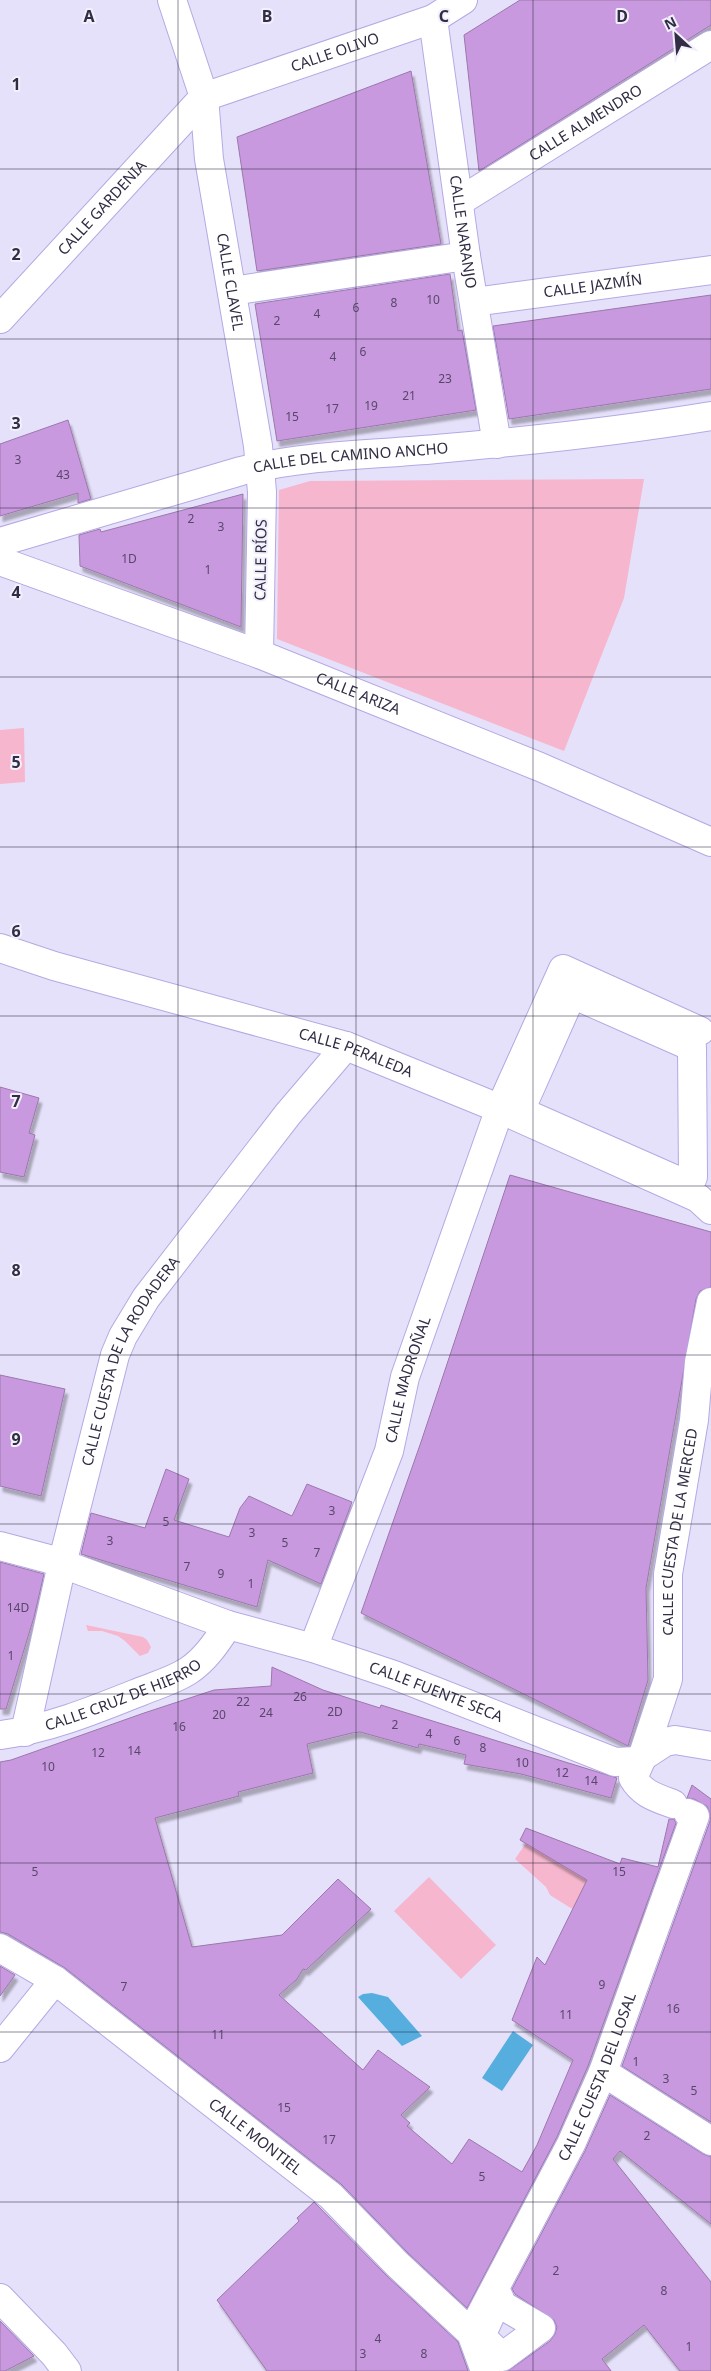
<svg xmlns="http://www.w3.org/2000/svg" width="711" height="2371" viewBox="0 0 711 2371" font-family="'Noto Sans',sans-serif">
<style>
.green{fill:#f6b6ce}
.water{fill:#56aedf}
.building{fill:#c999df;stroke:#9b78ab;filter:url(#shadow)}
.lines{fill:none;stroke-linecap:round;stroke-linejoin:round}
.minor-casing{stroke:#b6a8e3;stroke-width:30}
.minor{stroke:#fff;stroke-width:28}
.grid{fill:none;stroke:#322c44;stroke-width:1;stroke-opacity:0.55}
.labels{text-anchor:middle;stroke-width:4;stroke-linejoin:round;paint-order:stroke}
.number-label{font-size:12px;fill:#58476b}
.street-label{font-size:15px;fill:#322c44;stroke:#f3f0fd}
.grid-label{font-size:16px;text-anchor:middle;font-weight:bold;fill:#322c44;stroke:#f3f0fd;stroke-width:4;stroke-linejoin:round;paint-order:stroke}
</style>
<defs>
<filter id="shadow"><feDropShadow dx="3" dy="5.5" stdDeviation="1" flood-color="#0004"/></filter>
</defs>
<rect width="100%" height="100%" fill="#e6e1fa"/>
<path class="green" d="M644 479 624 598 564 751 277 639 279 490 310 481Z
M24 728 25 782 0 784V730Z
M86 1625 143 1637 147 1640 151 1647 148 1653 140 1656 125 1641 118 1636 102 1631H88Z
M526 1843 581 1876 651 1910 641 1943 569 1907 550 1895 546 1887 515 1859Z
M429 1877 496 1945 461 1979 394 1911Z"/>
<path class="water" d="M372 1993 388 1997 422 2036 402 2046 358 1997 363 1994Z
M513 2031 533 2045 502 2091 482 2078Z"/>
<path class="building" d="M520 0H711V25L479 171 464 35Z
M411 71 441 244 257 271 237 137Z
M450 274 458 331 462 330 476 410 277 441 255 304Z
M711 295V389L509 419 493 326Z
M68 420 91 499 78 503V493L0 516V444Z
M243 494 241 627 80 566 79 535 100 529 101 532Z
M0 1087 39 1098 29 1133 35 1135 24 1177 0 1172Z
M510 1175 711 1232V1287L700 1291 696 1299 646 1588 648 1680 628 1746 361 1613 421 1442Z
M0 1375 65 1389 41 1496 0 1486Z
M166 1469 189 1479 174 1520 229 1537 240 1508 249 1496 292 1516 307 1484 352 1502 321 1584 268 1560 257 1607 81 1554 91 1513 145 1528Z
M0 1562 44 1574 34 1617 6 1709H0Z
M272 1667 323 1690 380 1708 381 1705 617 1778 611 1798 521 1774 464 1764 466 1755 419 1744 418 1748 360 1732 352 1733 307 1744 313 1773 238 1792 239 1796 155 1818 192 1947 282 1935 338 1879 371 1909 306 1970 303 1969 297 1979 279 1995 363 2070 378 2050 430 2087 401 2115 410 2123 407 2126 452 2164 469 2139 522 2172 537 2145 573 2060 512 2020 537 1957 545 1965 587 1880 520 1840 526 1828 620 1864 622 1858 658 1867 669 1819H674L676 1823 588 2066 557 2137 467 2308 408 2253 341 2184 65 1968 8 1934 0 1932V1762L11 1760 144 1713 214 1690 271 1686Z
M692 1785 711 1799V2122L622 2066 710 1821V1813L707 1806 694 1799 687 1798Z
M0 1966 15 1975 0 1996Z
M610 2095 703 2154 711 2157V2224L620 2151 613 2159 711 2282V2371H680L644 2325 602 2359 611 2371H508L550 2341 555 2334 557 2327 554 2320 515 2294 512 2289 585 2151Z
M314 2202 386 2275 458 2342 468 2371H267L217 2300 299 2221 297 2218Z
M0 2321 34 2356 5 2371H0Z"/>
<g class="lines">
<defs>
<g id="minor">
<path id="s1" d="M172 0 204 97 209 159 258 446 262 492 259 654"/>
<path id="s2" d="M433 19 466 256 497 444"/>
<path id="s3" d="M460 201 711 45"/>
<path d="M232 291 466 256"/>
<path id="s4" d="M474 302 711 270"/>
<path id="s5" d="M0 319 204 97 433 19 463 0"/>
<path id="s6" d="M0 542 241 471C304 455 371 455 436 449 528 441 620 431 711 416"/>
<path id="s7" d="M0 561 259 654 540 767 711 842"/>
<path id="s8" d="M0 948 54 966 346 1046 486 1103 698 1198 711 1210"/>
<path d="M572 994 692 1047 693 1177 681 1182 520 1111Z"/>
<path id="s9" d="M0 1546 49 1559 228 1625 313 1648 394 1675 615 1762 636 1761 665 1742 675 1740 711 1746"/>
<path id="s10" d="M313 1648 389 1451 405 1377 499 1111 563 969 700 1031"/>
<path id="s11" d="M25 1732 62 1564 115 1355 123 1336 146 1298 288 1114 346 1046"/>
<path id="s12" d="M0 1735C49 1729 97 1709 142 1691 157 1685 174 1680 188 1671 205 1660 217 1642 228 1625"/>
<path id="s13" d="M673 1804C657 1798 642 1794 633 1778L642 1758 668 1679V1574L694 1420 699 1362 711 1302"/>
<path id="s14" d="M0 1948 55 1980 331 2196 397 2264 471 2333 485 2371"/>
<path d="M0 2048 55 1980"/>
<path d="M603 2072 711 2141"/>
<path d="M499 2297 502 2305 541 2328 502 2357 481 2336Z"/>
<path d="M0 2298 54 2354 67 2371"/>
<path id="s15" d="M471 2333 571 2144 603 2072 695 1816 688 1813"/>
</g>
</defs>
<use href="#minor" class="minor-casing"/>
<use href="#minor" class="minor"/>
</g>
<path class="grid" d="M178 0V2371M356 0V2371M533 0V2371M0 169H711M0 339H711M0 508H711M0 677H711M0 847H711M0 1016H711M0 1186H711M0 1355H711M0 1524H711M0 1694H711M0 1863H711M0 2032H711M0 2202H711"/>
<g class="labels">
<g class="number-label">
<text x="433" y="304">10</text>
<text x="394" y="307">8</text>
<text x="356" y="312">6</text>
<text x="317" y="318">4</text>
<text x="277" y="325">2</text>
<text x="363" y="356">6</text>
<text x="333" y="361">4</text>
<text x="445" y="383">23</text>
<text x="409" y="400">21</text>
<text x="371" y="410">19</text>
<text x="332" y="413">17</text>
<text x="292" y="421">15</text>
<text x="18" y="464">3</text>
<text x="63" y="479">43</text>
<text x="191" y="523">2</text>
<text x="221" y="531">3</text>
<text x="129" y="563">1D</text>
<text x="208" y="574">1</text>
<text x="332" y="1515">3</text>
<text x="166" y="1526">5</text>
<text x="252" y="1537">3</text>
<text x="110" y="1545">3</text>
<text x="285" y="1547">5</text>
<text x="317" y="1557">7</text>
<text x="187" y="1571">7</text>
<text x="221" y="1578">9</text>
<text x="251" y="1588">1</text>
<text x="18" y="1612">14D</text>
<text x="11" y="1660">1</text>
<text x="300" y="1701">26</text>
<text x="243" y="1706">22</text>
<text x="335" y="1716">2D</text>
<text x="266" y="1717">24</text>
<text x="219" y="1719">20</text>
<text x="395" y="1729">2</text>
<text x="179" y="1731">16</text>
<text x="429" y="1738">4</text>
<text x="457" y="1745">6</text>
<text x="483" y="1752">8</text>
<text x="134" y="1755">14</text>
<text x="98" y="1757">12</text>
<text x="522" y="1767">10</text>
<text x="48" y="1771">10</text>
<text x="562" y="1777">12</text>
<text x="591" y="1785">14</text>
<text x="35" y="1876">5</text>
<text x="619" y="1876">15</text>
<text x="602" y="1989">9</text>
<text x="124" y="1991">7</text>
<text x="673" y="2013">16</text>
<text x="566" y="2019">11</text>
<text x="218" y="2039">11</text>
<text x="636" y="2066">1</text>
<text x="666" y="2083">3</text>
<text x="694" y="2095">5</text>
<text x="284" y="2112">15</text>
<text x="647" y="2140">2</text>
<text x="329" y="2144">17</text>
<text x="482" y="2181">5</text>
<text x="556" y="2275">2</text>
<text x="664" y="2295">8</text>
<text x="378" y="2343">4</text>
<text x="689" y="2351">1</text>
<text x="363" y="2358">3</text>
<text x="424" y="2358">8</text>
</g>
<g class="street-label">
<text dy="5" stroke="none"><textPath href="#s5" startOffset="440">CALLE OLIVO</textPath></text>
<text dy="5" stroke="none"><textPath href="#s3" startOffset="148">CALLE ALMENDRO</textPath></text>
<text dy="5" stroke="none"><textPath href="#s5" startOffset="151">CALLE GARDENIA</textPath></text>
<text dy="5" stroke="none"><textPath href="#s2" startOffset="215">CALLE NARANJO</textPath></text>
<text dy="5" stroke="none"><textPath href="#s1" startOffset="289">CALLE CLAVEL</textPath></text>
<text dy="5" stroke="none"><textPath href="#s4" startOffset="120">CALLE JAZMÍN</textPath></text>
<text dy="5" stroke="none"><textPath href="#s6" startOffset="362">CALLE DEL CAMINO ANCHO</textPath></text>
<text transform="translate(261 560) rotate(-89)" y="5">CALLE RÍOS</text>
<text dy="5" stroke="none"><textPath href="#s7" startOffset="382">CALLE ARIZA</textPath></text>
<text dy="5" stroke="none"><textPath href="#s8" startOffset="371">CALLE PERALEDA</textPath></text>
<text dy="5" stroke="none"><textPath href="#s11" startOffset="388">CALLE CUESTA DE LA RODADERA</textPath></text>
<text dy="5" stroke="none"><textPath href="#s10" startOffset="285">CALLE MADROÑAL</textPath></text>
<text dy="5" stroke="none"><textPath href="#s13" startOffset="302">CALLE CUESTA DE LA MERCED</textPath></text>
<text dy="5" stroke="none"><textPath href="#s12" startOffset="130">CALLE CRUZ DE HIERRO</textPath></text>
<text dy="5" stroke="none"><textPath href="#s9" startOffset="460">CALLE FUENTE SECA</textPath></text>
<text dy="5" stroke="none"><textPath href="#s15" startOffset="286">CALLE CUESTA DEL LOSAL</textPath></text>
<text dy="5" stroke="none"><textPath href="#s14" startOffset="318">CALLE MONTIEL</textPath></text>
</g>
</g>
<g class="grid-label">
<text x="89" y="22">A</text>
<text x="267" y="22">B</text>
<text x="444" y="22">C</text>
<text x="622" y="22">D</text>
<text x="16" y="90">1</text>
<text x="16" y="260">2</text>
<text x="16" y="429">3</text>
<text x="16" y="598">4</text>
<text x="16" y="768">5</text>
<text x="16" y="937">6</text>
<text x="16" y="1107">7</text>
<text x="16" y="1276">8</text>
<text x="16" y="1445">9</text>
</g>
<g transform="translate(676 35) rotate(334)" stroke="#f3f0fd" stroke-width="4" paint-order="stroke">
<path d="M0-4L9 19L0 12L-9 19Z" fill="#322c44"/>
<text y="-8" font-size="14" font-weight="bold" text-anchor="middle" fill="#322c44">N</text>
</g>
</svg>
